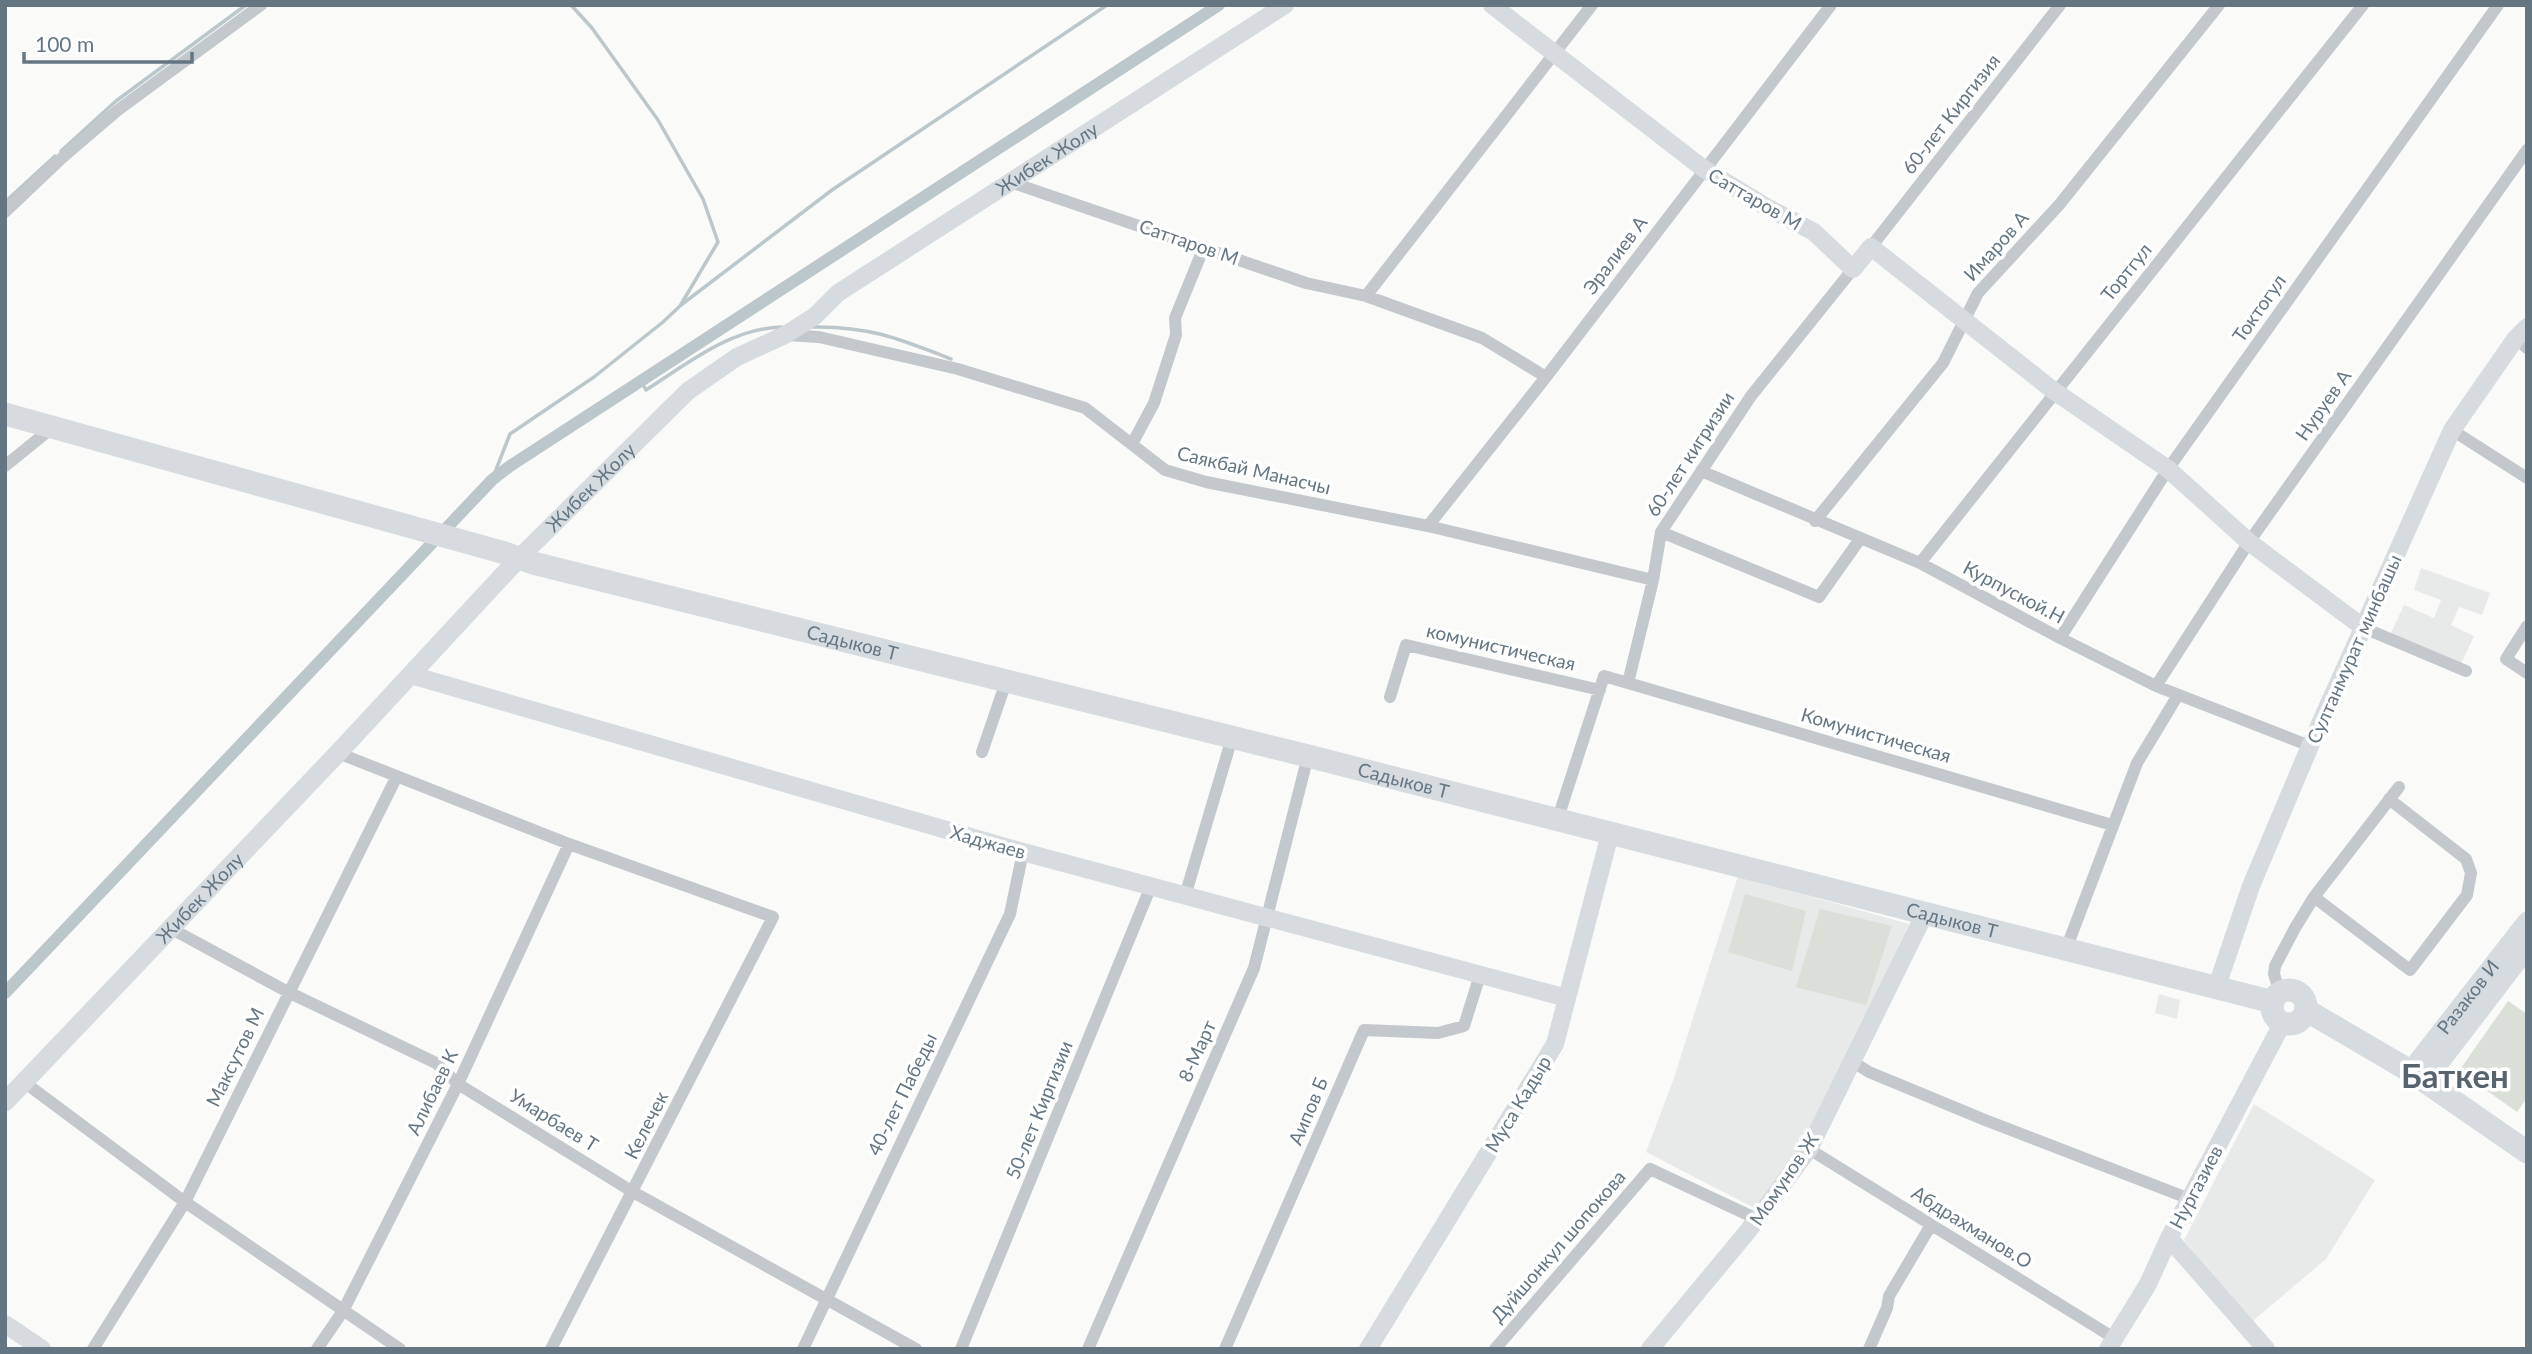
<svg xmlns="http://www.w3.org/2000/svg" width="2532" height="1354" viewBox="0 0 2532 1354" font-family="Lato,sans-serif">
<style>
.built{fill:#e8e9e9}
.green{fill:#dadfd7}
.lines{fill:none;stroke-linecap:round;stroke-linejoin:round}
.stream{stroke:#bbc7cb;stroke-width:3.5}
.canal{stroke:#bbc7cb;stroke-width:12}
.street{stroke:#c3c8cc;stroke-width:12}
.secondary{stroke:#d6dbdf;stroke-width:18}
.primary{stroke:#d6dbdf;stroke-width:19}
.highway{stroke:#d6dbdf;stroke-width:23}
.labels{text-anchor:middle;stroke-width:7;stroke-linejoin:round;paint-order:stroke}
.street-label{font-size:19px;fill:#657683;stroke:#fff}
.town-label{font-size:33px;font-weight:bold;fill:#57646e;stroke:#fff}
</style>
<rect width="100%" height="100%" fill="#fafaf8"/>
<path class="built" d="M2421 568 2490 593 2482 615 2459 607 2451 625 2474 636 2461 664 2391 633 2404 605 2434 618 2441 600 2414 590Z
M1738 876 1909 924 1805 1142 1756 1209 1646 1152 1674 1078Z
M2159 994 2180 1000 2177 1019 2155 1013Z
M2254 1104 2375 1180 2326 1259 2248 1325 2184 1240Z"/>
<path class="green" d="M1745 894 1806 911 1792 971 1728 952Z
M1820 909 1892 926 1866 1005 1796 987Z
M2508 1001 2527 1014V1098L2517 1112 2459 1071Z"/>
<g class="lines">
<path class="stream" d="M61 151 116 101 246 5
M5 202 55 156
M681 305 832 190 1107 5
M813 327C869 326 900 339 951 359
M641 381 646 390C687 364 731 328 782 327
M492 480 510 434 594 377 663 322 680 306 718 242 703 199 658 120 592 28 571 5"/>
<path class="canal" d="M5 993 492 480 510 466 1219 5"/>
<path class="street" d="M1013 183 1306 283 1366 296 1482 338 1546 377
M5 212 63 157 118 110 261 5
M1871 247 2060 5
M1366 296 1592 5
M786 335 819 337 958 369 1085 408 1165 470 1206 482 1428 526 1653 580
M2516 338 2527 348
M2452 430 2527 478
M1132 444 1154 403 1176 335 1175 318 1204 247
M5 466 53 427
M1701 471 1920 563 2060 638 2156 686 2310 746
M1815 521 1943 363 1978 293 2059 205 2219 5
M1428 526 1546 377 1831 5
M1661 532 1819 597 1860 539
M1920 563 2363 5
M2527 626 2506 659 2527 673
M2364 628 2466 671
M2060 638 2168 469 2498 5
M1628 683 2112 825
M2156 686 2249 542 2527 150
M1390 697 1406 645 1600 690
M982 752 1006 682
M338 753 569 844 773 917 551 1349
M1557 821 1604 676 1628 683 1653 580 1661 532 1751 396 1853 269
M1185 896 1232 738
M2314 897 2410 970 2467 895 2471 873 2466 859 2389 799
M170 928 288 992 436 1063 458 1084 633 1192 916 1349
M2066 949 2137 763 2178 695
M2280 993 2274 974 2275 966 2295 928 2314 897 2399 787
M1853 1062 1869 1072 1985 1120 2190 1199
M24 1082 185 1202 400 1349
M1809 1149 2114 1338
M93 1349 185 1202 397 776
M317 1349 343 1311 458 1084 569 844
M803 1349 1010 914 1023 852
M961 1349 1151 886
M1088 1349 1254 968 1308 756
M1225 1349 1364 1030 1438 1033 1464 1026 1480 975
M1495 1349 1650 1169 1757 1219
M1869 1349 1887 1308 1889 1296 1931 1225"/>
<g class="secondary">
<path d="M1492 5 1704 169 1768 208 1814 232 1853 269 1871 247 2054 391 2168 469 2249 542 2364 628"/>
<path id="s1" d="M518 559 688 391 737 357 785 335 815 316 838 293 1285 5"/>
<path d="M411 675 1023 852 1567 998"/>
<path d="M2216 989 2251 886 2310 746 2452 430 2516 338 2527 327"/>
<path d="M2169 1238 2266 1349"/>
<path d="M5 1324 42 1349"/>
<path d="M1368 1349 1555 1044 1610 834"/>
<path d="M1650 1349 1748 1231 1809 1149 1925 913"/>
<path d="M2108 1349 2148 1284 2169 1238 2282 1024"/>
</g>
<g class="primary">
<path id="s2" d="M2410 1071 2527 921"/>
<path d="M2425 1082 2527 949"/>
<path id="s3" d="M5 1102 338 753 518 559"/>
</g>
<g class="highway">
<path id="s4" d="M5 414 505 553 533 563 1308 756 2273 1002"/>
<circle cx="2289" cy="1007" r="17"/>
<path d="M2306 1010 2410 1071 2527 1152"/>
</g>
</g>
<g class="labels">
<g class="street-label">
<text transform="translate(1951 114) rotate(-52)" y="7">60-лет Киргизия</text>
<text dy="7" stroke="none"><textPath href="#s1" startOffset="668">Жибек Жолу</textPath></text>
<text transform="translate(1755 199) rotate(30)" y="7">Саттаров М</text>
<text transform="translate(1189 242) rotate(19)" y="7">Саттаров М</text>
<text transform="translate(1996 246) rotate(-48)" y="7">Имаров А</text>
<text transform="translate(1615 255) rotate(-53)" y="7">Эралиев А</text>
<text transform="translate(2126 272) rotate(-51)" y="7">Тортгул</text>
<text transform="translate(2259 308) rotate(-55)" y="7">Токтогул</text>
<text transform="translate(2323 405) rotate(-55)" y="7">Нуруев А</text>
<text transform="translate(1690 454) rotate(-57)" y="7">60-лет кигризии</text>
<text transform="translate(1254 470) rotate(13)" y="7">Саякбай Манасчы</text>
<text dy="7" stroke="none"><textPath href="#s1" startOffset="102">Жибек Жолу</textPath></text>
<text transform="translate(2014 592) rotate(28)" y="7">Курпуской.Н</text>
<text dy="7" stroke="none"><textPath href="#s4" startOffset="878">Садыков Т</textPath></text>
<text transform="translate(1501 647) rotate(13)" y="7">комунистическая</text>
<text transform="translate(2354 649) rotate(-66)" y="7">Султанмурат минбашы</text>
<text transform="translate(1876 735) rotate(16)" y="7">Комунистическая</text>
<text dy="7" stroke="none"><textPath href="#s4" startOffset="1446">Садыков Т</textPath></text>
<text transform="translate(988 842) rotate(16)" y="7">Хаджаев</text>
<text dy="7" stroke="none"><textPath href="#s3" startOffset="282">Жибек Жолу</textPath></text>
<text dy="7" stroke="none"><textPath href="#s4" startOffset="2012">Садыков Т</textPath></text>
<text dy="7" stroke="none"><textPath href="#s2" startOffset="94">Разаков И</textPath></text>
<text transform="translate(1197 1051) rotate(-66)" y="7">8-Март</text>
<text transform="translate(235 1057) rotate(-64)" y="7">Максутов М</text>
<text transform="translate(432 1092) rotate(-64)" y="7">Алибаев К</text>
<text transform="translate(902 1094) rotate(-64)" y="7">40-лет Пабеды</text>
<text transform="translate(1518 1104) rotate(-59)" y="7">Муса Кадыр</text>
<text transform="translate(1039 1110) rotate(-68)" y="7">50-лет Киргизии</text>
<text transform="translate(1308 1111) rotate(-67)" y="7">Аипов Б</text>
<text transform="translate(554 1120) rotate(32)" y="7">Умарбаев Т</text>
<text transform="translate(646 1125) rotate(-63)" y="7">Келечек</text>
<text transform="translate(1784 1179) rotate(-56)" y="7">Момунов Ж</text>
<text transform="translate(2196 1187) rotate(-62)" y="7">Нургазиев</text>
<text transform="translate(1972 1227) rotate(32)" y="7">Абдрахманов.О</text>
<text transform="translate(1558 1246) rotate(-49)" y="7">Дуйшонкул шопокова</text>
</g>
<g class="town-label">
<text x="2455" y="1088">Баткен</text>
</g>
</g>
<rect width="2532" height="1354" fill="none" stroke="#657683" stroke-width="14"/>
<path d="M24 52v10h168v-10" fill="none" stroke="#657683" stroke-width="3.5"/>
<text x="35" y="52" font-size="21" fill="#657683" stroke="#ffffff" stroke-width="5" paint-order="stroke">100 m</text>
</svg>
